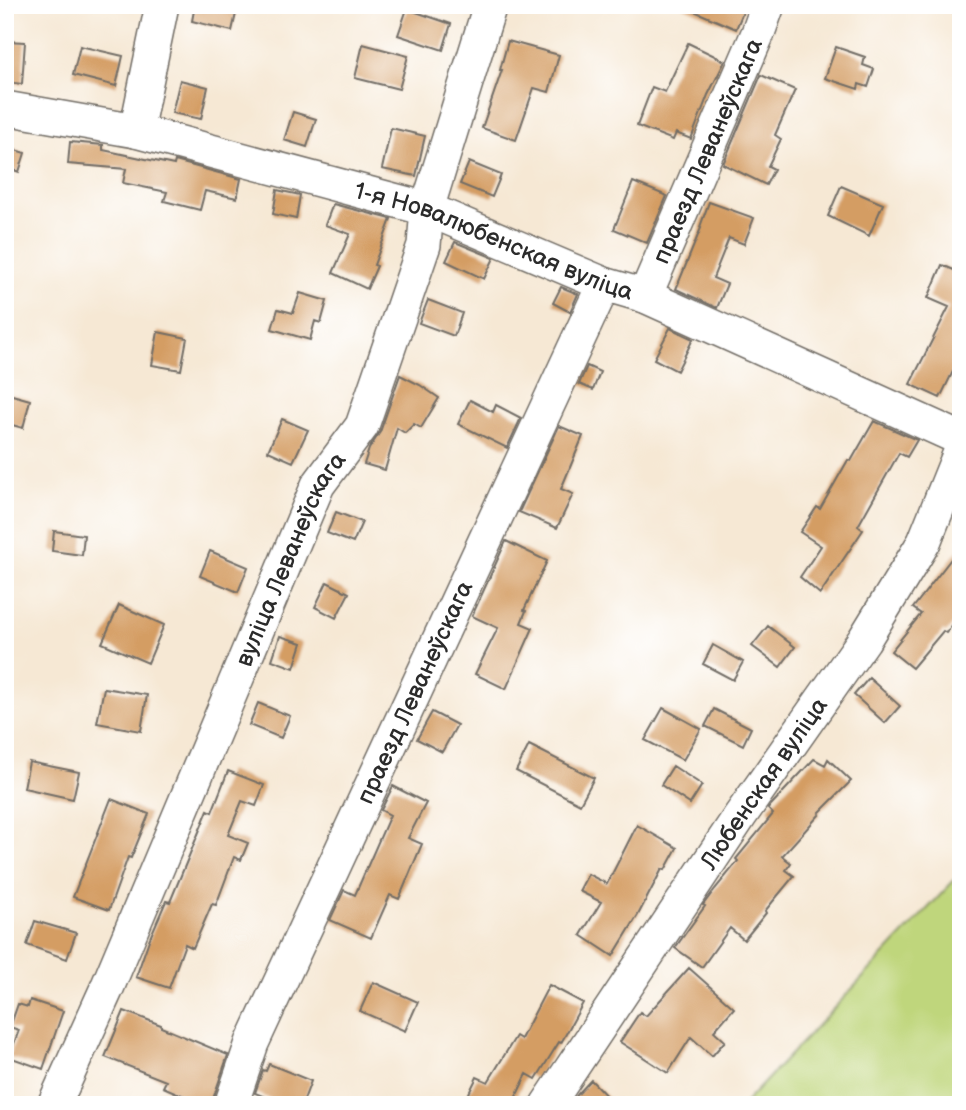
<svg xmlns="http://www.w3.org/2000/svg" width="966" height="1110" viewBox="0 0 966 1110" font-family="'Balsamiq Sans',sans-serif">
<style>
.green{fill:#bfd67b;stroke:#758053;stroke-width:2}
.building{fill:#d49d63}
.lines{fill:none;stroke-linecap:round;stroke-linejoin:round}
.minor-casing{stroke:#726d66;stroke-width:36}
.minor{stroke:#fff;stroke-width:33}
.labels{text-anchor:middle;stroke-width:6;stroke-linejoin:round;paint-order:stroke}
.street-label{font-size:24px;fill:#2b2b2b;stroke:#fff}
</style>
<rect width="100%" height="100%" fill="#fff"/>
<filter id="ink" filterUnits="userSpaceOnUse"><feTurbulence type="fractalNoise" baseFrequency=".0143" numOctaves="2"/><feDisplacementMap in="SourceGraphic" scale="14" xChannelSelector="R" yChannelSelector="G"/><feConvolveMatrix kernelMatrix="1 2 1 2 8 2 1 2 1" color-interpolation-filters="sRGB"/></filter>
<filter id="wash" filterUnits="userSpaceOnUse"><feTurbulence type="fractalNoise" baseFrequency=".00686" numOctaves="4" result="noise"/><feDisplacementMap in="SourceGraphic" scale="28" xChannelSelector="R" yChannelSelector="G"/><feGaussianBlur stdDeviation="1.57" result="paint"/><feColorMatrix in="noise" values="0 0 0 0 0 0 0 0 0 0 0 0 0 0 0 0 0 1.4 0 .05"/><feComposite in="paint" operator="in"/></filter>
<g filter="url(#wash)">
<rect width="100%" height="100%" fill="#f6e8d4"/>
<path class="green" d="M961 873V1105H743Z"/>
<g id="blocks">
<path class="building" d="M195 5H238L232 31 192 21Z
M680 5H746L736 29Z
M407 9 451 24 443 50 398 35Z
M5 41 25 42 22 84 5 82Z
M508 41 559 55 549 92 534 88 516 140 482 128 502 70H500Z
M688 43 725 61 708 95 691 139 676 133 673 140 637 126 652 87 665 92Z
M363 44 408 56 399 89 355 78Z
M80 46 123 56 116 86 73 75Z
M836 47 865 57 863 65 874 69 868 87 859 84 858 89 825 78Z
M761 75 795 90 775 135 781 139 768 166 774 169 766 185 723 164Z
M180 80 208 87 201 119 172 113Z
M293 112 316 119 307 147 284 140Z
M391 128 425 136 416 176 382 169Z
M70 142 103 145V150L174 165 175 161 241 179 237 198 205 191 200 210 164 201 167 192 123 183 126 169 68 164Z
M5 147 25 153 19 172 5 167Z
M469 162 501 175 492 197 460 184Z
M633 182 667 196 647 243 614 229Z
M841 186 883 204 869 236 828 216Z
M277 190 300 195 296 219 273 214Z
M709 202 754 218 744 244 729 238 713 278 727 284 717 308 676 289 701 228 700 227Z
M333 204 391 219 374 265 377 266 367 289 333 273 350 234 325 225Z
M455 242 494 258 484 279 446 261Z
M942 265 961 273V355L940 398 910 384 949 307 928 298Z
M561 287 578 294 570 312 553 303Z
M300 293 327 301 321 323 315 321 310 340 272 329 278 309 293 313Z
M428 300 462 313 454 336 419 323Z
M670 328 693 339 677 371 654 359Z
M158 332 187 338 181 370 152 365Z
M587 366 600 372 593 390 579 384Z
M400 375 420 385 439 398 421 428 414 424 405 433 397 428 385 470 364 464 369 449 380 432Z
M5 393 30 400 23 428 5 423Z
M470 400 493 412 496 405 521 418 507 448 458 424Z
M282 419 308 430 293 462 268 451Z
M874 421 917 440 907 457 899 453 858 526 863 530 820 594 800 577 821 546 800 532 817 507 820 509 848 460 851 461Z
M559 426 583 436 561 489 573 494 557 528 519 512Z
M336 512 362 522 353 543 327 533Z
M54 531 84 535 82 555 52 551Z
M506 541 547 561 524 610 526 611 521 623 533 628 506 689 475 674 498 628 472 616Z
M961 546V614L946 633 943 631 912 668 891 651 921 614 913 608Z
M210 551 248 567 238 592 200 576Z
M327 582 349 593 336 618 315 607Z
M119 605 164 625 148 663 102 643Z
M768 626 795 647 780 667 752 646Z
M280 636 302 643 294 668 272 660Z
M713 645 743 662 733 680 703 664Z
M869 678 900 706 885 723 854 695Z
M104 688 147 695 141 731 97 723Z
M258 703 290 716 281 738 249 725Z
M663 708 701 729 683 760 645 740Z
M714 709 751 728 743 745 705 726Z
M432 712 457 725 442 752 417 739Z
M529 745 594 778 580 804 516 771Z
M814 759 825 765 828 759 851 781 819 813 820 814 782 856 791 863 786 870 794 876 765 911 766 913 744 940 730 928 702 967 675 948 705 906 703 905 715 889 738 861 736 859 773 814 768 809 771 805Z
M29 762 79 772 73 799 24 788Z
M673 766 702 785 690 804 661 785Z
M228 771 264 785 256 806 242 801 228 835 248 843 241 860 234 857 216 905 212 904 193 948 185 944 169 988 136 977 149 940 166 901 170 902 208 810 212 812Z
M393 786 426 803 408 838 422 844 399 899 390 895 371 938 330 920 344 890 355 895 390 815 381 810Z
M111 799 149 814 131 858 128 857 109 910 73 897Z
M637 825 677 848 665 870 662 869 638 915 613 956 581 935 601 902 579 891 588 874 607 884Z
M35 921 76 933 67 959 27 945Z
M689 968 734 1008 714 1031 725 1041 712 1056 691 1037 668 1073 620 1042 640 1012 646 1016Z
M373 982 418 1002 405 1031 360 1011Z
M549 985 583 1003 561 1043 559 1042 536 1079 527 1074 512 1105H463L477 1077 488 1082 516 1036 521 1039Z
M30 1000 63 1011 43 1069 9 1057 19 1030 10 1027 18 1004 28 1007Z
M124 1011 161 1025V1027L228 1055 213 1099 212 1105H205L163 1087 166 1081 105 1057Z
M269 1064 311 1081 302 1105H285L255 1093 263 1070 266 1071Z
M591 1080 615 1105H570L578 1094Z"/>
</g>
</g>
<g filter="url(#ink)">
<use href="#blocks" fill-opacity="0" stroke="#726d66" stroke-width="2"/>
<g class="lines">
<defs>
<g id="minor">
<path id="s1" d="M5 108 136 131 427 209 604 284 645 296 961 439"/>
<path d="M136 131 162 5"/>
<path id="s2" d="M645 296 758 33 768 5"/>
<path id="s3" d="M54 1105 107 988 318 485 362 426 424 245 427 209 490 5"/>
<path id="s4" d="M231 1105 252 1043 604 284"/>
<path id="s5" d="M547 1105 740 816 864 640 924 542 961 450"/>
</g>
</defs>
<use href="#minor" class="minor-casing"/>
<use href="#minor" class="minor"/>
</g>
</g>
<g class="labels">
<g class="street-label">
<text dy="8" stroke="none"><textPath href="#s2" startOffset="158">праезд Леванеўскага</textPath></text>
<text dy="8" stroke="none"><textPath href="#s1" startOffset="508">1-я Новалюбенская вуліца</textPath></text>
<text dy="8" stroke="none"><textPath href="#s3" startOffset="595">вуліца Леванеўскага</textPath></text>
<text dy="8" stroke="none"><textPath href="#s4" startOffset="452">праезд Леванеўскага</textPath></text>
<text dy="8" stroke="none"><textPath href="#s5" startOffset="388">Любенская вуліца</textPath></text>
</g>
</g>
<rect width="966" height="1110" fill="none" stroke="#fff" stroke-width="28"/>
</svg>
